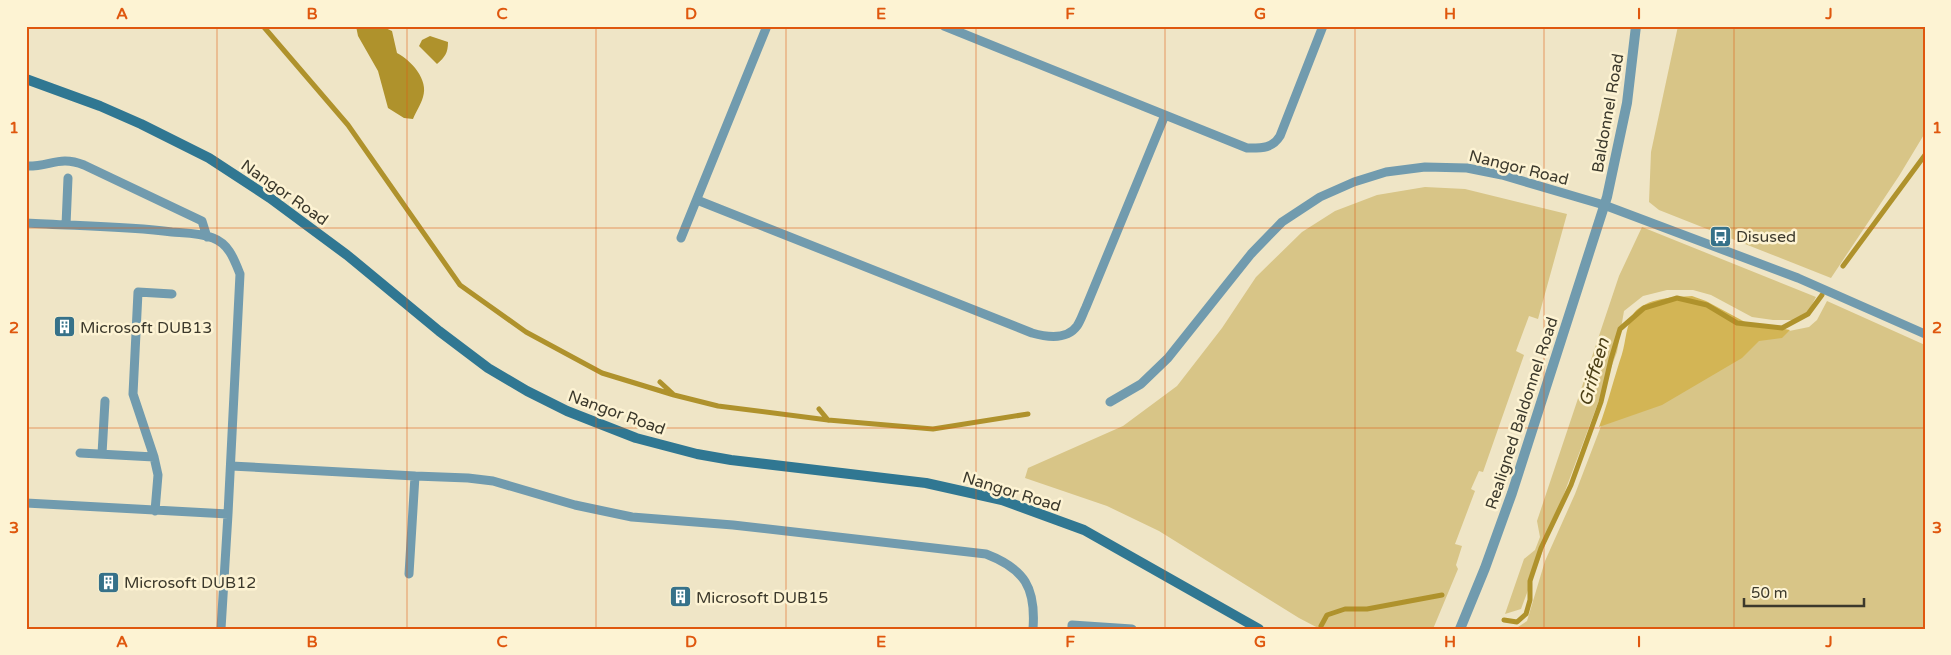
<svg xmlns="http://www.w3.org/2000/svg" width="1951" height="655" viewBox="0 0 1951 655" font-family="'Varela Round',sans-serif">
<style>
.green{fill:#d8c587}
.forest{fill:#d3b555}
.water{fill:#af922c}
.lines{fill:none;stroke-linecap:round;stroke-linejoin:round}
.stream{stroke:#af922c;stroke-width:5}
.service{stroke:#719bae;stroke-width:9}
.tertiary{stroke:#719bae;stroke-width:10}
.secondary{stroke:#307792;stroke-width:10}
.grid{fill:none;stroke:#df570e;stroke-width:1;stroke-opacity:0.55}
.labels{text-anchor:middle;stroke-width:5;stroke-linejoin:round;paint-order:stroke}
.street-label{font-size:16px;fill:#3c392c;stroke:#fdf3d3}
.poi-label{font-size:16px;fill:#3c392c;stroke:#fdf3d3;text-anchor:start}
.water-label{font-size:18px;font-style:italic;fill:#4b3f16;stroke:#fdf3d3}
.neatline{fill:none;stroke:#df570e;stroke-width:2}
.grid-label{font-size:16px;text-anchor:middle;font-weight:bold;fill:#df570e}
</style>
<rect width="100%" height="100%" fill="#efe5c6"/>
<path class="green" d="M1678 26H1925V133L1899 176 1831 278 1659 210 1649 202 1651 152Z
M1425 187 1465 189 1567 214 1538 319 1529 316 1516 351 1524 355 1483 472 1479 471 1471 489 1475 491 1455 544 1462 546 1456 565 1458 569 1433 629H1320L1299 618 1159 531 1107 506 1025 478 1028 468 1123 426 1177 386 1222 328 1256 277 1302 232 1335 211 1377 195Z
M1642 227 1816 297 1808 312 1793 320H1773L1752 317 1711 295 1693 290H1667L1643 296 1624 311 1617 352 1521 609 1505 614 1524 559 1535 550 1540 537 1537 521 1619 276Z
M1827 301 1925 345V629H1518V627L1527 621 1545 561 1575 494 1603 421 1759 337 1809 327 1817 320Z"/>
<path class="forest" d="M1692 296 1706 301 1745 322 1790 330 1782 338 1759 341 1742 358 1662 405 1599 427C1608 403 1614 378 1622 354 1626 341 1626 324 1634 313 1646 298 1674 297 1692 296Z"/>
<path class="water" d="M356 26H381L392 31 397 53C411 60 429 80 423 97 421 104 416 112 413 119L404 118 388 108 378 71 358 36Z
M430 36 448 42C448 53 445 57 437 64L419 46 422 40Z"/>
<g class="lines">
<path class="stream" d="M263 26 348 125 460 285 526 332 602 373 674 395 718 406 828 420 933 429 1028 414
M1843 266 1925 155
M660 382 673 394
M819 409 828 420
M1504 620 1517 622 1526 614 1530 600V581L1541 548 1571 485 1601 402 1611 359 1620 329 1644 308 1677 298 1707 305 1737 323 1782 328 1808 314 1822 295
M1321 626 1327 615 1345 609H1367L1442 595"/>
<path class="service" d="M944 26 1247 148C1261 148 1272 149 1280 136L1323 26
M26 166C50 167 59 155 84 165L202 221 207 237
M697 200 1032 333C1046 337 1067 340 1077 326 1081 320 1083 313 1086 307L1165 115
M26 223C75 226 124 226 172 232 185 233 201 233 213 238 229 244 234 259 240 274L228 514
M66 225 68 178
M681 238 767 26
M1110 402 1141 384 1168 358 1251 254 1282 222 1320 197 1354 182 1386 172 1425 167 1467 168 1502 175 1604 205 1798 278 1925 334
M80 453 154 457
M102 454 105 401
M231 466 415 476 409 574
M415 476 468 478 493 481 575 505 632 517 733 525 986 554C1025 569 1036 588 1033 629
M26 503 228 514 221 629
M155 511 158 475 154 457 133 394 138 292 172 294
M1072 629V625L1132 629"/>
<path class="tertiary" d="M1460 629 1485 568 1512 493 1607 197 1627 103 1636 26"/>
<path class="secondary" d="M26 79 100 106 141 124 209 158 270 198 347 255 439 331 488 368 527 391 567 411 636 438 697 454 731 460 926 483 1002 500 1084 530 1259 629"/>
</g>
<path class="grid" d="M217 26V629M407 26V629M596 26V629M786 26V629M976 26V629M1165 26V629M1355 26V629M1544 26V629M1734 26V629M26 228H1925M26 428H1925"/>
<defs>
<symbol id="bus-square" viewBox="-11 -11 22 22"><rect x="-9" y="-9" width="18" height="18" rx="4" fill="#367189" stroke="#fdf3d3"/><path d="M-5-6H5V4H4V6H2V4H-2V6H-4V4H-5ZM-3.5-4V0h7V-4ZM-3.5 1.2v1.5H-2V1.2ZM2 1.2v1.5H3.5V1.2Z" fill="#fff"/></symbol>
<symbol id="building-square" viewBox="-11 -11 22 22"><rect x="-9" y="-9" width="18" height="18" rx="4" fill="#367189" stroke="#fdf3d3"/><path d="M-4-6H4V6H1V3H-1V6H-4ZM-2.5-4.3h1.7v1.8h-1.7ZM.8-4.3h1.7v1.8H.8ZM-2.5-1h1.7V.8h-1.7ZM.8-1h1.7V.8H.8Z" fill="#fff"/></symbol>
</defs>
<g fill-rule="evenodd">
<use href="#bus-square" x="1708" y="224" width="25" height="25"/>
<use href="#building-square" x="52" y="314" width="25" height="25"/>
<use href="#building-square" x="96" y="570" width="25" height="25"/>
<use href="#building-square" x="668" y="584" width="25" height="25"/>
</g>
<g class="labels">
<g class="street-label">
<text transform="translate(1607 113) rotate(-80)" y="6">Baldonnel Road</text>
<text transform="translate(1519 167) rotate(14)" y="6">Nangor Road</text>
<text transform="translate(285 192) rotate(35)" y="6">Nangor Road</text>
<text transform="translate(617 412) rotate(20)" y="6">Nangor Road</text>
<text transform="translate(1521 413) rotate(-72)" y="6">Realigned Baldonnel Road</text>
<text transform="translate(1012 491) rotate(17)" y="6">Nangor Road</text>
</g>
<g class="poi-label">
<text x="1736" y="242">Disused</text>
<text x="80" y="333">Microsoft DUB13</text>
<text x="124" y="588">Microsoft DUB12</text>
<text x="696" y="603">Microsoft DUB15</text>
</g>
<g class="water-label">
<text transform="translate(1594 372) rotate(-74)" y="6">Griffeen</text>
</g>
</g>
<rect width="1951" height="655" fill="none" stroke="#fdf3d3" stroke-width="55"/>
<path d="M1744 598v8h120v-8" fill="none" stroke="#3c392c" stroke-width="2.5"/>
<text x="1751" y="598" font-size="15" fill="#3c392c" stroke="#fdf3d3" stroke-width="4" paint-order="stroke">50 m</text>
<rect x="28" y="28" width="1896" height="600" class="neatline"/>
<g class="grid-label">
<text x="122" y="19">A</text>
<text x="312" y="19">B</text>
<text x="502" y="19">C</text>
<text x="691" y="19">D</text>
<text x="881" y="19">E</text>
<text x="1070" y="19">F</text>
<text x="1260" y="19">G</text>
<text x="1450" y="19">H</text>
<text x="1639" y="19">I</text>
<text x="1829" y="19">J</text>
<text x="14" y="133">1</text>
<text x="1937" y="133">1</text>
<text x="14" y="333">2</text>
<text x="1937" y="333">2</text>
<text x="14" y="533">3</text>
<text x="1937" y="533">3</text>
<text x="122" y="647">A</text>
<text x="312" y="647">B</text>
<text x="502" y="647">C</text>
<text x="691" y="647">D</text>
<text x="881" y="647">E</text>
<text x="1070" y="647">F</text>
<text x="1260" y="647">G</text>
<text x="1450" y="647">H</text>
<text x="1639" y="647">I</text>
<text x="1829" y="647">J</text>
</g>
</svg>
